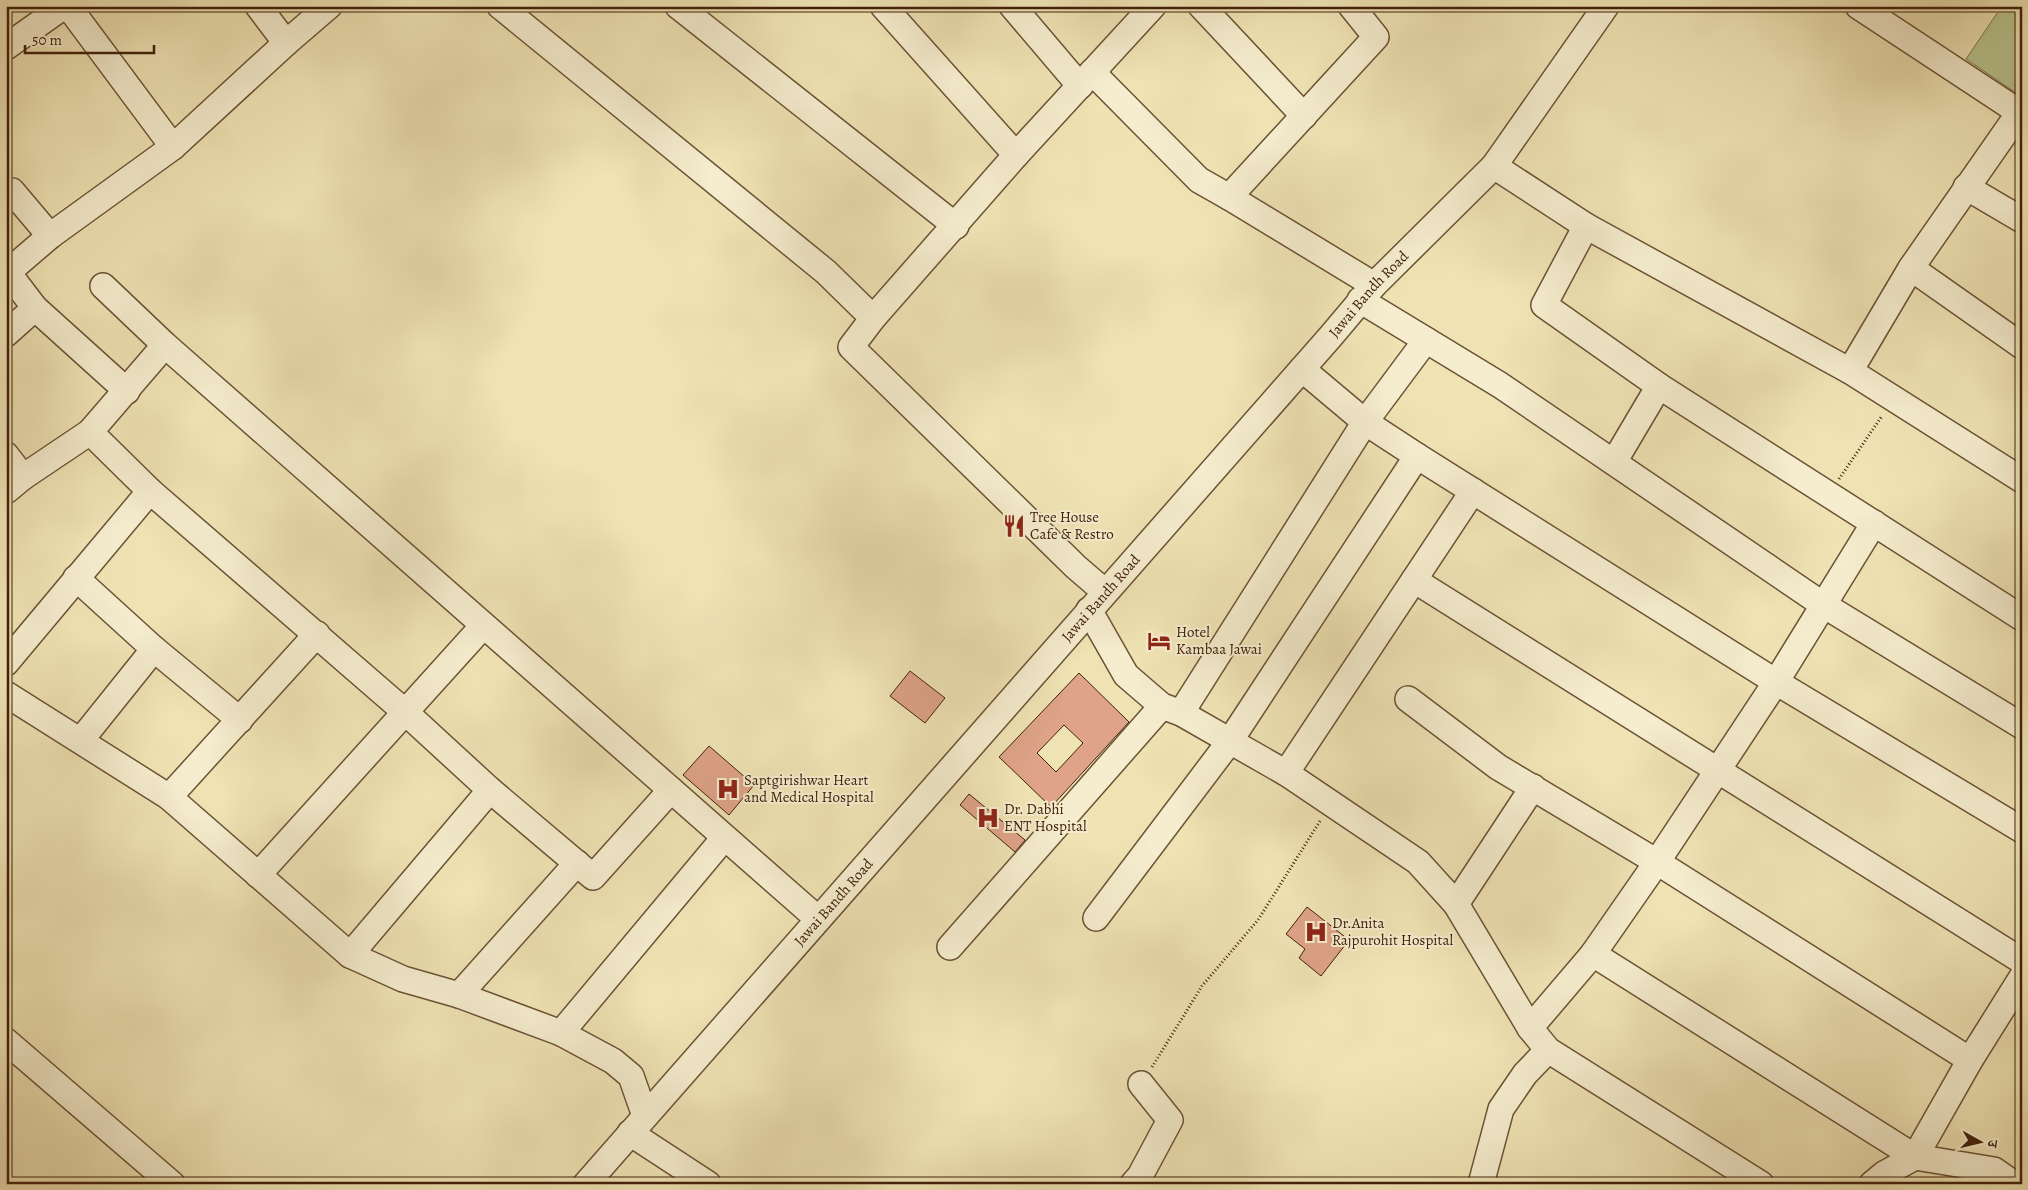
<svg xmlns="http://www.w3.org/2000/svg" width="2028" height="1190" viewBox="0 0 2028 1190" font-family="Alegreya,'Noto Serif Devanagari',serif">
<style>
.green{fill:#b9c48e;stroke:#7d724c}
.building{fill:#dea388;stroke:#41210b;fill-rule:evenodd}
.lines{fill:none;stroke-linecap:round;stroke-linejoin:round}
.minor-casing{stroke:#6c5235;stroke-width:28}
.path{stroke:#41210b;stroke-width:3;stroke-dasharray:1 2.5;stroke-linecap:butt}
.minor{stroke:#f5edce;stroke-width:25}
.labels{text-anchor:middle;stroke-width:4;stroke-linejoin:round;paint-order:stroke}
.street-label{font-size:15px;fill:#41210b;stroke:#f5edce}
.poi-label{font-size:15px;fill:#41210b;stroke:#f5edce;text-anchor:start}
</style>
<rect width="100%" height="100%" fill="#efe3b4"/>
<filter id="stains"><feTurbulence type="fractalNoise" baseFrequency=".004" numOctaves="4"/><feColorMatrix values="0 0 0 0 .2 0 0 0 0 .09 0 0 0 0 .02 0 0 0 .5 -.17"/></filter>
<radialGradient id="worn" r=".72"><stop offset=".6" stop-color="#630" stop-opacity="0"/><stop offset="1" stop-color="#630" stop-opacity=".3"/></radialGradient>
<path class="green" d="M2002 6H2022V97L1966 59Z"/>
<path class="building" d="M910 671 945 698 925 723 890 696Z
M1079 673 1129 722 1051 807 999 757ZM1064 725 1083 743 1056 772 1037 753Z
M709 746 754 785 729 815 683 775Z
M969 794 1025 840 1015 852 960 805Z
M1307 907 1349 940 1321 976 1299 958 1305 949 1286 934Z"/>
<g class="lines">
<defs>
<g id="minor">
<path d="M68 6 173 147"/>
<path d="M258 6 286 43"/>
<path d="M500 6 826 272 873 318"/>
<path d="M678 6 956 226"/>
<path d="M883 6 1016 155"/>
<path d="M1012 6 1080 86"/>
<path d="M1201 6 1304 116"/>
<path d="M1351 6 1376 37 1229 197 1374 285"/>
<path d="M1858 6 2022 114"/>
<path d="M6 47 64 6"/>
<path d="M1092 72 1199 180 1229 197"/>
<path d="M1494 166 1586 226 1850 371 2022 480"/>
<path d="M1966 187 2022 220"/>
<path d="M6 195 12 191 50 236"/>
<path d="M1586 226 1544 305 1659 386 2022 618"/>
<path d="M1911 268 2022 346"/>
<path d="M6 270 35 308 127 391"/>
<path d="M8 272 50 236 173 147 286 43 329 6"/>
<path d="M103 286 165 345 818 919"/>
<path d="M1360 300 1500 385 1822 604 2022 726"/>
<path d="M6 334 35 308"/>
<path d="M1302 369 1365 422 1417 456 1776 682 2022 830"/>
<path d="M1850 371 1911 268 2019 113"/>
<path d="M90 432 150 491 404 711 490 790 593 877 671 790"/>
<path d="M6 455 23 477"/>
<path d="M1614 462 1659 386"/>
<path d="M6 491 23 477 90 432 165 345"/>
<path d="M76 578 154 649 240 720"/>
<path d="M1414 580 2022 961"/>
<path d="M1105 592 1076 567 851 347 873 318 1016 155 1153 6"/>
<path d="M1089 610 1126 675 1162 706 1181 713 1286 773 1418 862 1456 904 1530 1028 1548 1050 1761 1184"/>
<path d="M6 663 150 491"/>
<path d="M6 694 169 797 350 955 403 979 459 995 561 1033 613 1061 631 1076 645 1116"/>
<path d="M1408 699 1498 767 1657 862 1970 1060"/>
<path d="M1181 713 1365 422 1426 340"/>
<path d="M81 740 154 649"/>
<path d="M1286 773 1473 491"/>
<path d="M169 797 317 634"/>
<path d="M258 875 483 626"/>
<path d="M1456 904 1533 787"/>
<path d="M1096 918 1230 741 1417 456"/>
<path d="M950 947 1162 706"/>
<path d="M1593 954 1915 1157 1970 1060 2022 977"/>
<path d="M350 955 490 790"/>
<path d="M459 995 577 863"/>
<path d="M1530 1028 1593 954 1657 862 1776 682 1874 523"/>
<path d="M561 1033 724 838"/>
<path d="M6 1041 172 1184"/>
<path d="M630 1133 708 1184"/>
<path id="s1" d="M586 1184 1331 336 1374 285 1494 166 1606 6"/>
<path d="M1133 1184 1140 1176 1170 1120 1141 1084"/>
<path d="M1481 1184 1501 1109 1525 1074 1548 1050"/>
<path d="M1872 1184 1884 1174 1915 1157 1994 1170 2014 1184"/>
</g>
</defs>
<use href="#minor" class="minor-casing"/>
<path class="path" d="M1839 479 1882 416
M1152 1067 1202 986 1258 920 1320 821"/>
<use href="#minor" class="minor"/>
</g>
<defs>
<symbol id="restaurant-bare" viewBox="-9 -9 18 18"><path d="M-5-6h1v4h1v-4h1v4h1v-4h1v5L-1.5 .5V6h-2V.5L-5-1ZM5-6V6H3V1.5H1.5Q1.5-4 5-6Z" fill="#8f2418" stroke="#f5edce" stroke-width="2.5" paint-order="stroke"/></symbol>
<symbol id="hotel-bare" viewBox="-9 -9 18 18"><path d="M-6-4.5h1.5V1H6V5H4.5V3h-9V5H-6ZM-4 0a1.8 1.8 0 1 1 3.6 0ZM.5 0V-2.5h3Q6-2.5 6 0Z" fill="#8f2418" stroke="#f5edce" stroke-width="2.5" paint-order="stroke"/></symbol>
<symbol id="hospital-bare" viewBox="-9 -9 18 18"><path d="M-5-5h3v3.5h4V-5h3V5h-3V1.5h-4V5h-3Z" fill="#8f2418" stroke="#f5edce" stroke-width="2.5" paint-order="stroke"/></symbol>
</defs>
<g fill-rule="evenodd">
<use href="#restaurant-bare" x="998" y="510" width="32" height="32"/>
<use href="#hotel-bare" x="1143" y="625" width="32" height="32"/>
<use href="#hospital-bare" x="712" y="773" width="32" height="32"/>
<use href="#hospital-bare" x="972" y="802" width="32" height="32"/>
<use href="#hospital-bare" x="1300" y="916" width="32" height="32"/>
</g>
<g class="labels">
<g class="street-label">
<text dy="5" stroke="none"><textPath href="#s1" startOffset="1185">Jawai Bandh Road</textPath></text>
<text dy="5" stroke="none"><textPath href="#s1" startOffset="780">Jawai Bandh Road</textPath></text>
<text dy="5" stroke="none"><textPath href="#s1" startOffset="375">Jawai Bandh Road</textPath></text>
</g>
<g class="poi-label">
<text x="1030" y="522">Tree House<tspan x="1030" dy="17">Cafe &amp; Restro</tspan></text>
<text x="1176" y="637">Hotel<tspan x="1176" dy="17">Kambaa Jawai</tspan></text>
<text x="744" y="785">Saptgirishwar Heart<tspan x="744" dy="17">and Medical Hospital</tspan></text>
<text x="1004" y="814">Dr. Dabhi<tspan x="1004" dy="17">ENT Hospital</tspan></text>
<text x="1332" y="928">Dr.Anita<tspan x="1332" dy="17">Rajpurohit Hospital</tspan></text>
</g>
</g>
<rect width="2028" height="1190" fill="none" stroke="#efe3b4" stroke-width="25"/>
<rect x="8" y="8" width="2013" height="1175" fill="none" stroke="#41210b" stroke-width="2.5"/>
<rect x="12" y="12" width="2003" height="1165" fill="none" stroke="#41210b"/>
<g transform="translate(1980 1142) rotate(98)" stroke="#f5edce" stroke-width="4" paint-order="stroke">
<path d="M0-4L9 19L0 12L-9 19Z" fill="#41210b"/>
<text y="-8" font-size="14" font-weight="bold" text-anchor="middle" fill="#41210b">उ</text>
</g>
<path d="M25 45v8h129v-8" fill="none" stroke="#41210b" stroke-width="2.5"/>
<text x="32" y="45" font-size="15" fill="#41210b" stroke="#f5edce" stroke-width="4" paint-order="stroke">50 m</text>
<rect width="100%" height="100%" filter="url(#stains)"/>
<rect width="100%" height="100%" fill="url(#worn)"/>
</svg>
